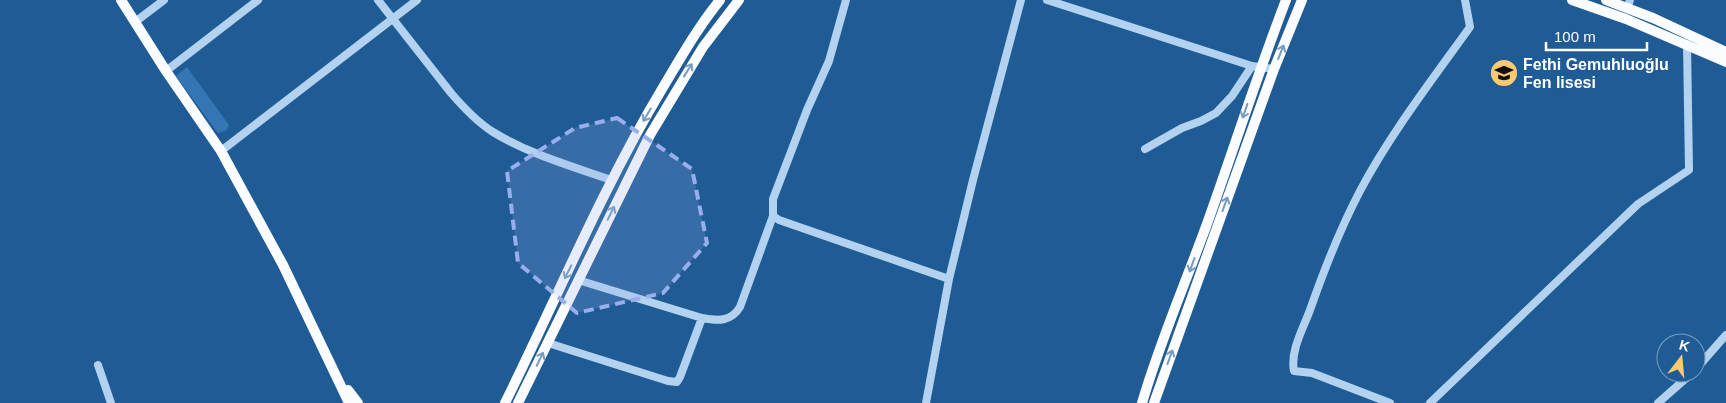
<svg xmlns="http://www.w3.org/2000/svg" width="1726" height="403" viewBox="0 0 1726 403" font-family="Helvetica,sans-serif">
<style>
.green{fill:#3376b3}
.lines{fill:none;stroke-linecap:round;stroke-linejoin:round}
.minor{stroke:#b2d2ef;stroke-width:8}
.major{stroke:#fafcff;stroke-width:10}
.oneway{stroke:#779cbf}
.marked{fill:#99afed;fill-opacity:0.2;stroke:#99afed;stroke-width:4;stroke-dasharray:10 6;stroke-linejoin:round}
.labels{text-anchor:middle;stroke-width:4;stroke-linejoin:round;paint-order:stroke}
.poi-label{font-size:16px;font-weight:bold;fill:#fff;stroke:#1f5c95;text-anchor:start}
</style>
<rect width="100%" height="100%" fill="#1f5c95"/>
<path class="green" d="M187 67 229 125 227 130 219 133 217 132 176 76Z"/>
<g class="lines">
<path class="minor" d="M378 0 451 93C463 107 477 122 493 132 529 154 571 166 611 180
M846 0 829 61 807 110 773 199V216L779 220 949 279
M1047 0 1252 66
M1629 3 1630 0
M135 22 164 0
M166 71 258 0
M1145 149 1182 128 1201 121 1216 113 1232 96 1252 66 1274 69
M221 151 417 0
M578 280 702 318C718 321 731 322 740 307L773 216
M548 343 668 381 677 382 680 377 702 318
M98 365 111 403
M1696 369 1726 335
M926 403 949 279 973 180 1021 0
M1390 403 1312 373 1294 371C1290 351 1303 329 1310 310 1324 270 1340 229 1360 191 1391 133 1432 80 1470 27L1465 0
M1430 403 1638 204 1689 170 1687 44
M1658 403 1692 373"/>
<path class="major" d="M121 0 166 71 221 151 283 265 349 403
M1572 0 1626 19 1726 62
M1606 0 1653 18 1726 52
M348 390 358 403
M505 403C557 298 602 189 662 89 680 59 698 27 720 0
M518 403 650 135 703 47 739 0
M1142 403C1160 341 1186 282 1208 221 1234 148 1258 73 1286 0
M1154 403 1274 69 1302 0"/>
</g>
<defs><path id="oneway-shaft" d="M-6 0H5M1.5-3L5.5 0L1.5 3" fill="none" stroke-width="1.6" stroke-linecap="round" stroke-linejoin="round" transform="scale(1.25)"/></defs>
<g class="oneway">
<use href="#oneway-shaft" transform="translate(1281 52) rotate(-68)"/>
<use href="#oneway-shaft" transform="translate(688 70) rotate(-58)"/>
<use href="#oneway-shaft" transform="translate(1245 111) rotate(109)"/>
<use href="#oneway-shaft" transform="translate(647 115) rotate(121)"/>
<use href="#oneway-shaft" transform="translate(1225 204) rotate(-70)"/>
<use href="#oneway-shaft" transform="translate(611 213) rotate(-64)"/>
<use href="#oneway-shaft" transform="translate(1192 265) rotate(110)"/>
<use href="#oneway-shaft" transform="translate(568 272) rotate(117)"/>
<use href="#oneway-shaft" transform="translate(1170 357) rotate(-70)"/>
<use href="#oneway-shaft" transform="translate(540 359) rotate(-64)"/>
</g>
<path class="marked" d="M617 118 692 169 707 243 663 293 577 313 518 263 507 171 575 128Z"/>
<defs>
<symbol id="school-disc" viewBox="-11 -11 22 22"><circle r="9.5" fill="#fdca72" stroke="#1f5c95"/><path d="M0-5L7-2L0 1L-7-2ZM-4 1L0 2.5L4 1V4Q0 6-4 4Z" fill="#111"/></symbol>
</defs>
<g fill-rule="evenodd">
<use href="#school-disc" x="1488" y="57" width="32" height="32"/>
</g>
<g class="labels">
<g class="poi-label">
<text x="1523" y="70">Fethi Gemuhluoğlu<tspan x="1523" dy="18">Fen lisesi</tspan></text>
</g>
</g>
<g transform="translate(1681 358) rotate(16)"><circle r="24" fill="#1f5c95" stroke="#799dbf"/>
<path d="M0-4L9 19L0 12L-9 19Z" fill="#fdca72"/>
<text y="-8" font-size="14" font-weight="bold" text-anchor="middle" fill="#ffffff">K</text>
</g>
<path d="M1546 42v8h101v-8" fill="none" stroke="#ffffff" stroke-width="2.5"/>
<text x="1554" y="42" font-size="15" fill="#ffffff" stroke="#1f5c95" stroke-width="4" paint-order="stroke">100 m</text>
</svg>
